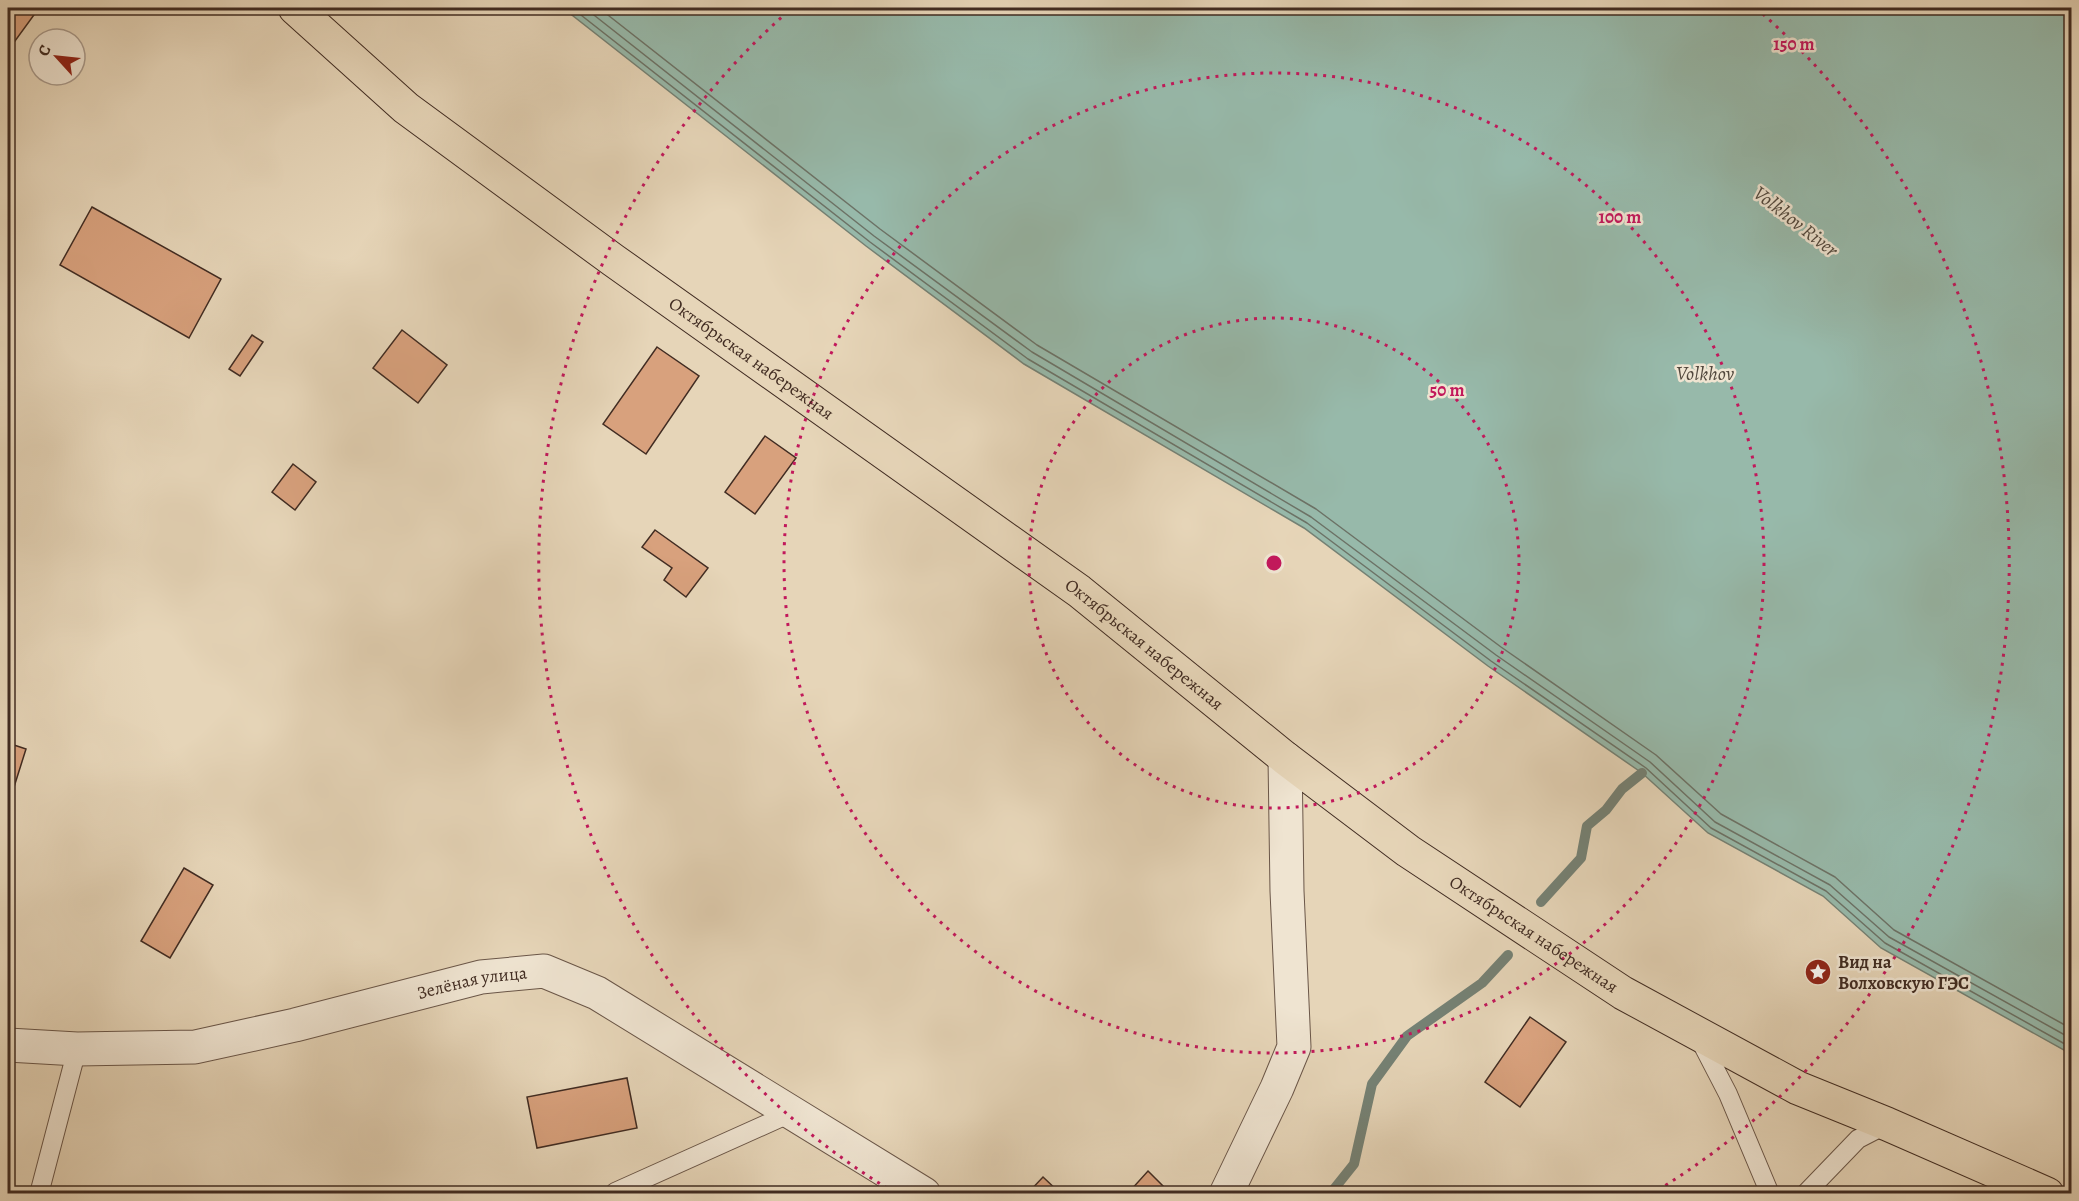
<svg xmlns="http://www.w3.org/2000/svg" width="2079" height="1201" viewBox="0 0 2079 1201" font-family="Alegreya,serif">
<style>
.water{fill:#97b9aa;stroke:#758174;stroke-width:1.5}
.lines{fill:none;stroke-linecap:round;stroke-linejoin:round}
.shore{stroke:#6c7266;stroke-width:1.5}
.stream{stroke:#758174;stroke-width:10}
.building{fill:#d8a17d;stroke:#412c22;stroke-width:1.5}
.service-casing{stroke:#6a5648;stroke-width:20}
.minor-casing{stroke:#6a5648;stroke-width:35}
.primary-casing{stroke:#412c22;stroke-width:35}
.service{stroke:#efe4d1;stroke-width:18}
.minor{stroke:#efe4d1;stroke-width:33}
.primary{stroke:#e6d5b8;stroke-width:33}
.ring{fill:none;stroke:#c2185b;stroke-width:3;stroke-dasharray:3 6}
.labels{text-anchor:middle;stroke-width:5;stroke-linejoin:round;paint-order:stroke}
.street-label{font-size:18px;fill:#412c22;stroke:#efe4d1}
.poi-label{font-size:18px;font-weight:bold;fill:#412c22;stroke:#efe4d1;text-anchor:start}
.water-label{font-size:20px;font-style:italic;fill:#52483d;stroke:#efe4d1}
.centre{fill:#c2185b;stroke:#efe4d1;stroke-width:3}
.ring-label{font-size:18px;text-anchor:middle;font-weight:bold;fill:#c2185b;stroke:#efe4d1;stroke-width:5;stroke-linejoin:round;paint-order:stroke}
</style>
<rect width="100%" height="100%" fill="#e6d5b8"/>
<filter id="stains"><feTurbulence type="fractalNoise" baseFrequency=".00333" numOctaves="4"/><feColorMatrix values="0 0 0 0 .2 0 0 0 0 .09 0 0 0 0 .02 0 0 0 .5 -.17"/></filter>
<radialGradient id="worn" r=".72"><stop offset=".6" stop-color="#630" stop-opacity="0"/><stop offset="1" stop-color="#630" stop-opacity=".3"/></radialGradient>
<path class="water" d="M563 8H2071V1054L1881 948 1823 896 1708 833 1642 773 1488 666 1304 528 1024 364 866 246Z"/>
<g class="lines">
<path class="shore" d="M572 8 870 242 1028 359 1307 523 1491 661 1646 768 1711 828 1826 891 1885 943 2072 1048
M585 8 874 236 1032 352 1311 517 1496 655 1650 762 1715 822 1830 885 1889 937 2072 1039
M599 8 880 229 1037 345 1316 509 1501 647 1656 755 1721 814 1835 877 1894 930 2072 1029"/>
<path class="stream" d="M1541 902 1581 858 1587 826 1606 810 1622 789 1642 773
M1330 1194 1354 1164 1372 1084 1407 1036 1482 983 1508 955"/>
</g>
<path class="building" d="M8 8H39L15 41 8 36Z
M92 207 221 279 189 338 60 265Z
M402 330 447 365 418 403 373 368Z
M252 335 263 342 240 376 229 369Z
M657 347 699 376 646 454 603 424Z
M765 436 796 458 755 514 725 492Z
M293 464 316 482 295 510 272 492Z
M655 530 708 568 686 597 664 580 672 568 642 547Z
M8 743 26 749 8 806Z
M184 868 213 885 170 958 141 941Z
M1530 1017 1566 1042 1520 1107 1485 1082Z
M627 1078 637 1128 537 1148 527 1097Z
M1148 1171 1171 1194 1129 1192Z
M1043 1177 1061 1194H1027Z"/>
<g class="lines">
<defs>
<path id="service" d="M1699 1038 1728 1094 1770 1194
M615 1192 791 1113
M39 1194 77 1049
M1805 1194 1858 1139 1887 1124"/>
<g id="minor">
<path id="s1" d="M8 1045 77 1049 195 1047 295 1025 481 977 544 971 597 993 924 1194"/>
<path d="M1226 1194 1277 1088 1294 1047 1287 891 1285 758"/>
</g>
<g id="primary">
<path id="s2" d="M295 8 406 108 613 260 1079 591 1285 758 1408 851 1623 993 1798 1088 1887 1124 2047 1194"/>
</g>
</defs>
<use href="#service" class="service-casing"/>
<use href="#minor" class="minor-casing"/>
<use href="#primary" class="primary-casing"/>
<use href="#service" class="service"/>
<use href="#minor" class="minor"/>
<use href="#primary" class="primary"/>
</g>
<g class="ring">
<circle cx="1274" cy="563" r="245"/>
<circle cx="1274" cy="563" r="490"/>
<path d="M895 1193A735 735 0 0 1 792 8M1756 8A735 735 0 0 1 1653 1193"/>
</g>
<defs>
<symbol id="sight-disc" viewBox="-11 -11 22 22"><circle r="9.5" fill="#8f2418" stroke="#efe4d1"/><path d="M0-6L1.8-2.2L6-1.7L2.9 1.2L3.7 5.4L0 3.3L-3.7 5.4L-2.9 1.2L-6-1.7L-1.8-2.2Z" fill="#fff"/></symbol>
</defs>
<g fill-rule="evenodd">
<use href="#sight-disc" x="1803" y="957" width="30" height="30"/>
</g>
<g class="labels">
<g class="street-label">
<text dy="6" stroke="none"><textPath href="#s2" startOffset="576">Октябрьская набережная</textPath></text>
<text dy="6" stroke="none"><textPath href="#s2" startOffset="1062">Октябрьская набережная</textPath></text>
<text dy="6" stroke="none"><textPath href="#s2" startOffset="1548">Октябрьская набережная</textPath></text>
<text dy="6" stroke="none"><textPath href="#s1" startOffset="472">Зелёная улица</textPath></text>
</g>
<g class="poi-label">
<text x="1838" y="968">Вид на<tspan x="1838" dy="21">Волховскую ГЭС</tspan></text>
</g>
<g class="water-label">
<text transform="translate(1796 221) rotate(38)" y="7">Volkhov River</text>
<text x="1705" y="380">Volkhov</text>
</g>
</g>
<circle cx="1274" cy="563" r="9" class="centre"/>
<g class="ring-label">
<text x="1794" y="50">150 m</text>
<text x="1620" y="223">100 m</text>
<text x="1447" y="396">50 m</text>
</g>
<rect width="2079" height="1201" fill="none" stroke="#e6d5b8" stroke-width="30"/>
<rect x="9" y="9" width="2061" height="1183" fill="none" stroke="#412c22" stroke-width="3"/>
<rect x="15" y="15" width="2049" height="1171" fill="none" stroke="#412c22" stroke-width="1.5"/>
<g transform="translate(57 57) rotate(297)"><circle r="28" fill="#efe4d1" stroke="#a99a8b" stroke-width="1.5"/>
<path d="M0-4.5L10 22L0 15L-10 22Z" fill="#8f2418"/>
<text y="-9" font-size="16" font-weight="bold" text-anchor="middle" fill="#412c22">С</text>
</g>
<rect width="100%" height="100%" filter="url(#stains)"/>
<rect width="100%" height="100%" fill="url(#worn)"/>
</svg>
